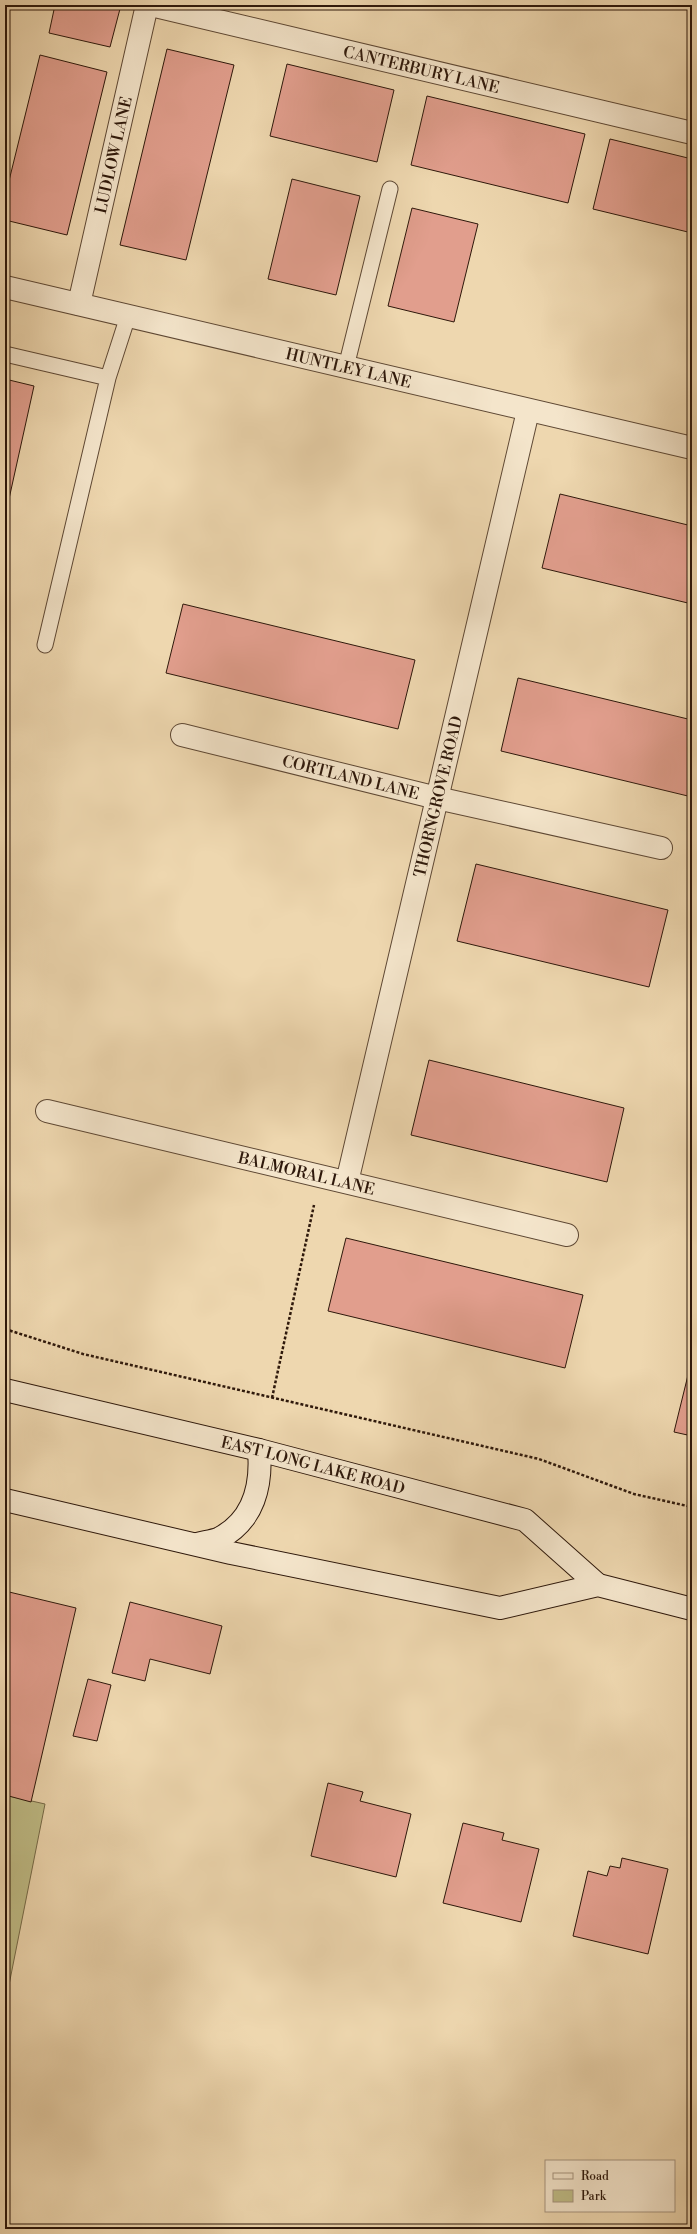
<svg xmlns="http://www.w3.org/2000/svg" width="697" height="2234" viewBox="0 0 697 2234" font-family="'Libre Bodoni',serif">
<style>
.green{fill:#bfbc86;stroke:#766a48}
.building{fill:#e19e8d;stroke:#2e180b}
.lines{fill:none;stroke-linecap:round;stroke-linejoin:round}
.service-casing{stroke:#5e4834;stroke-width:17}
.minor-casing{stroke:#5e4834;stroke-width:24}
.secondary-casing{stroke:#2e180b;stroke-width:24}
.path{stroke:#2e180b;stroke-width:2.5;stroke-dasharray:3 2;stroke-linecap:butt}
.service{stroke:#f4e5cb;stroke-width:15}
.minor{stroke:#f4e5cb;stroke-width:22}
.secondary{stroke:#f4e5cb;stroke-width:22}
.labels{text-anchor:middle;stroke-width:3;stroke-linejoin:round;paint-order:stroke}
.street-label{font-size:16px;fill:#2e180b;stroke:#f4e5cb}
</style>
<rect width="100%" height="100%" fill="#eed7af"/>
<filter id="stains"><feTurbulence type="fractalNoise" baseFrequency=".005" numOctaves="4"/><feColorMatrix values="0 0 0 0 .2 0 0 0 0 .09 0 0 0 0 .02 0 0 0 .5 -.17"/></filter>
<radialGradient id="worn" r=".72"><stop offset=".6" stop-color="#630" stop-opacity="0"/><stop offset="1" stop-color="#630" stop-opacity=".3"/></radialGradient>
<path class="green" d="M5 1795 45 1804 5 2005Z"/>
<path class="building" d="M55 5H121L110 47 49 33Z
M167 49 234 65 186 260 120 245Z
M40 55 107 72 67 235 5 220V197Z
M287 64 394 90 377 162 270 136Z
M427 96 585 134 568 203 411 165Z
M610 139 692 159V233L593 209Z
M292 179 360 196 336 295 268 279Z
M412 208 478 224 454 322 388 306Z
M5 379 34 386 5 517Z
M560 494 692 526V604L542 568Z
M183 604 415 660 398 729 166 673Z
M518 678 692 720V797L501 751Z
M476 864 668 910 649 987 457 941Z
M429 1060 624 1108 607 1182 411 1135Z
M346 1238 583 1295 565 1368 328 1311Z
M689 1371 692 1372V1436L674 1432Z
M5 1591 76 1608 31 1802 5 1795Z
M130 1602 222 1626 210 1674 150 1659 145 1681 112 1673Z
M88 1679 111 1685 97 1741 73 1736Z
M328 1783 363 1792 360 1801 411 1814 396 1877 311 1856Z
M463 1823 504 1833 502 1840 539 1849 521 1922 443 1903Z
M622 1858 668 1869 648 1954 573 1936 588 1871 607 1876 610 1866 620 1868Z"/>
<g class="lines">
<defs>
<path id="service" d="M5 354 108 378
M346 367 390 189
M45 645 108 378 128 316"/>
<g id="minor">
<path id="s1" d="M151 5 692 133"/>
<path id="s2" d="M5 287 692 448"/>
<path id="s3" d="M79 304 147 5"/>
<path id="s4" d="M182 735 437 798 661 848"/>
<path id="s5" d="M47 1111 567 1235"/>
<path id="s6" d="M347 1182 528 411"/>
</g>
<g id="secondary">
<path id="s7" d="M5 1390 259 1450 525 1520 598 1585"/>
<path d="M5 1500 231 1553 500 1608 598 1585 692 1609"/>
<path d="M197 1544C204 1542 214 1541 220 1538 254 1520 262 1485 259 1450"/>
</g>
</defs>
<use href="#service" class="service-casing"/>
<use href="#minor" class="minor-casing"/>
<use href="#secondary" class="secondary-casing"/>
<path class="path" d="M5 1329 83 1354 539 1459 634 1494 692 1507
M272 1398 314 1205"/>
<use href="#service" class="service"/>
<use href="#minor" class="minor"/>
<use href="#secondary" class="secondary"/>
</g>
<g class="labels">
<g class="street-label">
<text dy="6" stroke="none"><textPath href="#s1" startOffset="278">CANTERBURY LANE</textPath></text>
<text dy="6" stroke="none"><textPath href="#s3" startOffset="153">LUDLOW LANE</textPath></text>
<text dy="6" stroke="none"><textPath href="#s2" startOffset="353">HUNTLEY LANE</textPath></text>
<text dy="6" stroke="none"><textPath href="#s4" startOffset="174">CORTLAND LANE</textPath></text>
<text dy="6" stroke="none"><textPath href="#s6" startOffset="396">THORNGROVE ROAD</textPath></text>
<text dy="6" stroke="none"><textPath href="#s5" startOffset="267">BALMORAL LANE</textPath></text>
<text dy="6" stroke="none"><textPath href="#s7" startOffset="317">EAST LONG LAKE ROAD</textPath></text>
</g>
</g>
<rect width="697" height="2234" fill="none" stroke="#eed7af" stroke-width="20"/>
<rect x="6" y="6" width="685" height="2222" fill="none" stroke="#2e180b" stroke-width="2"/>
<rect x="10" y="10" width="677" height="2214" fill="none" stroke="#2e180b"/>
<rect x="545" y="2160" width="130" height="52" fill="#f4e5cb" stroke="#a5937e"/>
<rect x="553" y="2173" width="20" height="6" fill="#f4e5cb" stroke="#a5937e"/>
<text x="581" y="2180" font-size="12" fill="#2e180b">Road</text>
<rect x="553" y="2190" width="20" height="12" fill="#bfbc86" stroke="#a5937e"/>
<text x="581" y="2200" font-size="12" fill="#2e180b">Park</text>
<rect width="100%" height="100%" filter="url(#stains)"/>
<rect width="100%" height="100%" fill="url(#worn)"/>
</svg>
